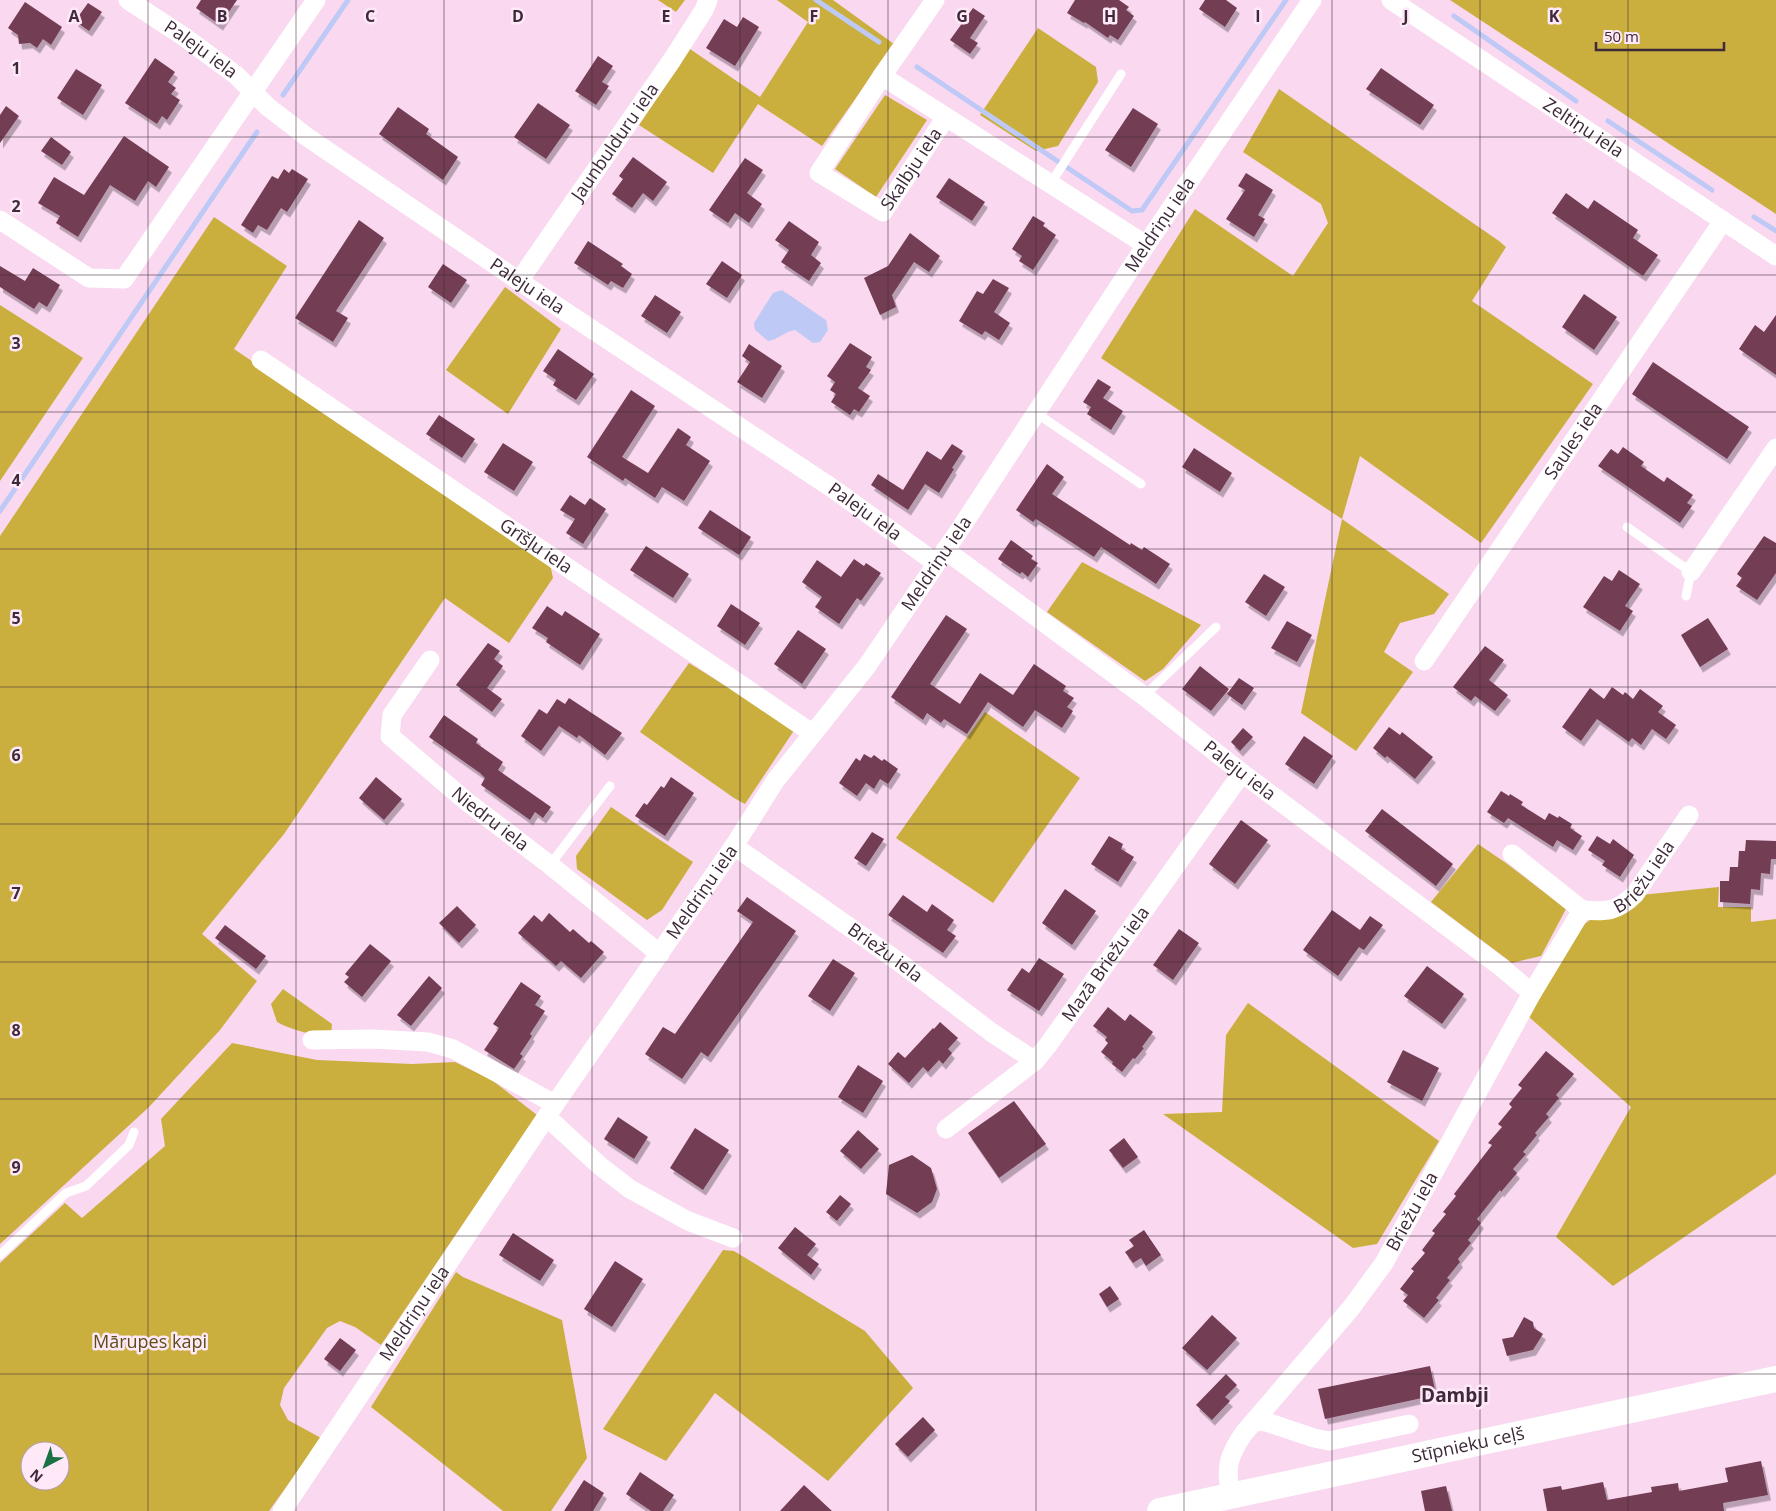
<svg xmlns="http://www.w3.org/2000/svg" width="1776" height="1511" viewBox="0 0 1776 1511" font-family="'Open Sans',sans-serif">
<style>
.green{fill:#caaf3e;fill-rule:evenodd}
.water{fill:#bfc9f6}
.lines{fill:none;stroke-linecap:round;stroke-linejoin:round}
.stream{stroke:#bfc9f6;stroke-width:5}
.building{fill:#733d53;filter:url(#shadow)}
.service{stroke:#fff;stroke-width:9}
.minor{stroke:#fff;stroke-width:19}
.secondary{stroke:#fff;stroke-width:26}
.grid{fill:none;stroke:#3e2939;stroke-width:1;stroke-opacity:0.55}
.labels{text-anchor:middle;stroke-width:5;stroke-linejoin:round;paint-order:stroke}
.street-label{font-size:18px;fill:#3e2939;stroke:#ffe9f9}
.park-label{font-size:18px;fill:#5c4e15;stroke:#ffe9f9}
.neighbourhood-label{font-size:19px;font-weight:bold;fill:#3e2939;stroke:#ffe9f9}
.grid-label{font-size:16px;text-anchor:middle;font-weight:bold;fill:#3e2939;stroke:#ffe9f9;stroke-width:5;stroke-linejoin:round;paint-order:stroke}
</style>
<defs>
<filter id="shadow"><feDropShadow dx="3" dy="5.5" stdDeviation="0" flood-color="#0004"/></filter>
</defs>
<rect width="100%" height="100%" fill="#f9d8f0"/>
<path class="green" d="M658 0H685L676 12Z
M777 0H833L894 44 822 146 758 104 713 173 639 125 690 49 760 97 808 22Z
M1450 0H1776V214Z
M1038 28 1096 67 1098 82 1058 146 1036 151 980 115Z
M1279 89 1499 241 1506 247 1472 301 1593 384 1481 543 1360 456 1342 519 1449 594 1434 614 1400 623 1384 652 1413 672 1356 751 1301 713 1342 519 1101 358 1195 209 1293 276 1328 223 1321 204 1243 152Z
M885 95 927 120 876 197 835 169Z
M214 217 287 266 234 349 429 479 550 564 553 578 509 643 445 598 284 834 202 934 257 981 220 1030 149 1107 0 1244V536Z
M505 287 561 329 508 414 446 370Z
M0 305 83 358 0 481Z
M1082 562 1201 625 1163 669 1145 681 1047 612Z
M689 663 795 729 745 804 734 798 640 732Z
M985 712 1080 778 993 903 896 838Z
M611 807 693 862 662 910 647 920 577 869 576 856Z
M1478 844 1506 863 1566 909 1541 956 1512 963 1431 902Z
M1719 887 1718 907H1751V922L1776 919V1174L1613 1286 1556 1237 1631 1107 1529 1017 1579 928 1590 920 1641 895Z
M283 989 332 1024 331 1035C311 1035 294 1031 277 1022L271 1004Z
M1248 1003 1439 1141 1377 1244 1353 1248 1163 1114 1222 1112 1226 1035Z
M232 1043 317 1060 412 1064 455 1062 492 1080 537 1115 381 1345 355 1327 340 1321 327 1328 284 1388 280 1405 288 1420 321 1438 269 1511H0V1263L65 1203 82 1218 165 1146 161 1119ZM30 1451H60V1481H30Z
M723 1250 734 1251 865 1331 913 1388 828 1481 715 1393 666 1461 603 1429Z
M456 1272 463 1277 562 1320 587 1458 551 1511H503L371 1407Z"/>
<path class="water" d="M782 290 826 320 828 330 820 342 813 343 795 330C785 331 778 340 768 341L755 330 754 323 773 293Z"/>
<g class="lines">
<path class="stream" d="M816 0 879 42
M1454 16 1576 101
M917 67 1132 211 1142 210 1286 0
M283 95 348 0
M1608 121 1712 190
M1754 217 1776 231
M0 511 257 132"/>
</g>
<path class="building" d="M201 0H237L220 25 196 8Z
M1075 0H1119L1129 7 1126 10 1134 16 1118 40 1110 35 1108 38 1085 22 1084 23 1067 13Z
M1205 0H1226L1237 8 1225 27 1199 9Z
M25 2 62 27 51 45 43 39 37 48 30 43 19 44 18 35 8 28Z
M88 3 102 12 89 31 75 21Z
M973 8 985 16 970 38 978 43 970 54 950 40Z
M743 17 759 27 735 66 706 48 724 19 737 27Z
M598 56 613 66 602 82 609 86 596 105 575 91Z
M155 58 175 72 168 82 176 88 171 94 180 100 167 120 162 116 157 124 125 103Z
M1381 68 1434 105 1420 125 1366 89Z
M76 69 102 85 83 115 57 98Z
M538 103 570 125 546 159 514 137Z
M6 106 19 116 0 143V115Z
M398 107 429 129 426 134 458 157 443 180 379 134Z
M1133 108 1158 124 1131 167 1105 150Z
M124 136 169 167 156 187 148 181 135 201 110 185 78 237 56 223 60 216 38 203 54 177 84 195Z
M51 137 71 152 62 165 41 151Z
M633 157 667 182 653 201 643 193 632 208 612 194 623 179 619 176Z
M745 158 763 170 747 193 762 204 749 223 735 213 728 223 709 210Z
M284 169 289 173 292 169 308 179 287 212 281 208 267 230 258 225 253 233 241 225 272 176 278 179Z
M1246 173 1273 190 1258 215 1265 219 1254 237 1226 219 1245 190 1238 186Z
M949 178 985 202 972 221 936 197Z
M1566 193 1588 209 1594 200 1638 230 1633 238 1658 255 1643 276 1552 213Z
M1033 216 1045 223 1043 226 1056 235 1033 270 1019 261 1022 256 1012 249Z
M359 220 384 238 336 311 348 318 333 342 295 318Z
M789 221 819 242 811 255 821 263 809 281 781 262 789 250 775 240Z
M910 233 940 256 929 272 914 262 892 295 896 307 880 315 864 278 888 266Z
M588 241 623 264 621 266 632 274 623 288 611 281 608 285 574 263Z
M722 261 742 275 727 298 706 284Z
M443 264 467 280 451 303 428 287Z
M0 266 25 281 33 268 60 285 47 307 39 302 34 309 0 287Z
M993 279 1009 288 994 312 1010 323 999 340 985 331 982 335 959 321 977 291 983 294Z
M1584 294 1617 317 1594 350 1562 327Z
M655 295 681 312 667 333 641 316Z
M1776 315V375L1739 349 1755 325 1764 332Z
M850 343 872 357 866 367 871 370 858 388 870 396 859 412 854 409 850 415 831 402 836 394 830 390 835 382 827 376Z
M749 344 782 366 762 398 737 382 750 362 742 356Z
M558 349 594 374 576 400 553 385 556 380 543 371Z
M1653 362 1749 427 1727 459 1632 394Z
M1098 379 1111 387 1103 398 1123 411 1111 430 1087 414 1091 407 1083 402Z
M631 390 655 406 622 457 648 473 678 428 691 437 686 445 710 461 684 501 662 487 655 498 625 478 623 481 587 457Z
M439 415 475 439 462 458 426 434Z
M503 443 533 462 514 491 484 472Z
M952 444 963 451 952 468 954 469 939 493 925 484 908 510 871 485 878 474 903 490 927 451 941 460Z
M1623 447 1644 462 1641 466 1664 482 1667 477 1693 495 1687 503 1692 506 1680 523 1598 466 1611 449 1618 454Z
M1194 448 1232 473 1220 492 1182 467Z
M1047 464 1064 477 1052 494 1130 545 1131 543 1142 550 1144 547 1170 564 1156 584 1101 547 1094 557 1036 519 1033 522 1016 510Z
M570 495 585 505 590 498 606 509 583 544 566 533 575 519 560 510Z
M710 510 751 537 739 555 698 528Z
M1764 536 1776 543V573L1757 600 1736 586 1742 578 1737 574Z
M1011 540 1033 556 1031 559 1038 563 1028 577 1022 572 1020 574 998 559Z
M646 546 689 574 673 598 630 570Z
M854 559 864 566 866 563 881 573 861 601 857 598 839 624 815 607 822 597 802 582 817 560 841 577Z
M1619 570 1640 584 1625 606 1633 611 1620 631 1583 607 1604 576 1612 581Z
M1264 574 1285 587 1266 616 1245 602Z
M731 604 760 623 745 645 717 626Z
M547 606 562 616 565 611 600 634 580 665 546 642 548 638 532 628Z
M946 615 967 629 930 684 960 704 980 673 1013 695 1034 664 1066 686 1063 691 1074 698 1067 707 1073 711 1062 728 1035 710 1023 727 988 702 967 734 944 719 941 723 927 713 923 720 891 697Z
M1708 618 1728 649 1700 667 1681 635Z
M1287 621 1312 635 1297 662 1271 648Z
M798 630 826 649 802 684 774 664Z
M488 643 500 651 494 659 503 666 487 688 502 699 492 712 456 685Z
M1485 646 1504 660 1489 680 1508 695 1495 711 1475 696 1471 701 1453 687Z
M1200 666 1229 689 1211 711 1182 689Z
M1239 678 1254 688 1242 705 1227 694Z
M1612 687 1623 695 1625 692 1633 699 1640 689 1663 706 1658 712 1676 725 1666 739 1652 729 1641 745 1632 738 1629 742 1597 719 1581 741 1562 727 1590 688 1604 699Z
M569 698 622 733 605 755 579 735 577 738 559 726 541 751 521 736 539 709 547 714 557 699 565 704Z
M444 715 478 739 476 743 503 762 498 770 551 807 543 818 535 812 530 820 481 785 485 778 480 773 429 737Z
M1389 727 1400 735 1402 732 1433 757 1415 779 1387 756 1385 758 1373 748Z
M1243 728 1253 737 1240 751 1231 742Z
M1304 736 1333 756 1314 784 1285 764Z
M864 754 871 758 874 755 882 761 884 759 898 769 888 784 880 779 874 789 866 783 857 796 839 783 856 758 860 761Z
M376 777 402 799 384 820 359 798Z
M671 777 694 793 665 836 635 816 644 803 647 805 661 786 664 788Z
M1501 791 1509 796 1510 794 1523 802 1521 805 1545 820 1549 813 1558 818 1559 816 1572 824 1570 828 1582 836 1573 850 1557 840 1553 847 1508 818 1504 823 1487 812Z
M1382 809 1453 864 1436 886 1365 831Z
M1241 820 1268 840 1235 884 1209 864Z
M872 832 884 839 866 866 854 858Z
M1109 836 1123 844 1121 849 1134 857 1118 882 1091 864Z
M1597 836 1610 844 1613 839 1634 855 1620 877 1602 865 1605 861 1588 850Z
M1746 840 1776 841V859H1771L1770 874 1761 873 1760 890 1751 889 1750 904 1720 902V881H1729L1730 867H1738L1739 851H1745Z
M1065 889 1096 911 1072 945 1042 923Z
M903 895 927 912 932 904 954 920 947 930 956 936 943 953 888 915Z
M747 897 796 931 708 1057 701 1052 682 1079 645 1054 663 1027 675 1034 753 922 737 911Z
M457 906 476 925 459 943 439 923Z
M1332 910 1360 930 1370 916 1383 925 1364 950 1359 947 1338 976 1303 950Z
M549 913 570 932 573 929 589 943 591 941 604 952 581 978 561 961 556 966 518 933 534 915 542 922Z
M225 925 266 956 256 969 215 938Z
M1179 929 1199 943 1173 980 1153 965Z
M370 944 391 961 362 997 344 982 349 977 345 974Z
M1039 958 1064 974 1039 1011 1007 990 1022 968 1029 973Z
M833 959 855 973 830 1011 808 996Z
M1427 966 1464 994 1442 1024 1404 996Z
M429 976 442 988 411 1026 397 1015Z
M521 982 541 996 535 1005 545 1011 530 1034 532 1036 520 1054 523 1056 514 1069 484 1050 499 1028 493 1024Z
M1108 1007 1125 1021 1130 1014 1153 1032 1142 1047 1144 1048 1135 1059 1133 1058 1122 1072 1112 1064 1113 1062 1101 1052 1108 1043 1105 1040 1107 1037 1093 1026Z
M940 1022 958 1038 948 1049 952 1053 943 1064 939 1060 928 1072 923 1067 909 1083 888 1064 898 1052 905 1058 933 1028 934 1029Z
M1403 1050 1439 1068 1422 1101 1387 1082Z
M1546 1051 1574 1074 1556 1095 1559 1098 1546 1114 1549 1117 1535 1133 1537 1135 1523 1152 1526 1154 1513 1169 1517 1173 1501 1192 1500 1190 1477 1219 1481 1223 1468 1240 1471 1243 1458 1259 1460 1262 1447 1278 1450 1280 1436 1298 1439 1300 1424 1318 1403 1301 1408 1295 1400 1289 1414 1271 1411 1269 1425 1253 1422 1250 1435 1233 1432 1231 1446 1214 1443 1212 1456 1196 1454 1194 1492 1145 1488 1143 1502 1127 1498 1124 1512 1107 1509 1104 1522 1088 1518 1085Z
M858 1065 883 1081 863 1113 838 1097Z
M1014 1101 1046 1144 999 1178 968 1133Z
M618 1117 648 1137 634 1159 604 1139Z
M695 1128 729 1150 703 1190 670 1168Z
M858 1130 879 1149 861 1169 840 1151Z
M1124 1138 1138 1157 1123 1168 1109 1150Z
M912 1155 931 1168 937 1189 932 1202 917 1213 886 1194 889 1165Z
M840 1195 851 1204 837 1221 826 1212Z
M795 1227 816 1244 807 1255 819 1264 811 1275 778 1248Z
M1144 1230 1161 1255 1146 1266 1141 1258 1133 1263 1125 1252 1134 1246 1129 1240Z
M513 1233 554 1260 540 1281 499 1255Z
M615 1261 643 1279 612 1327 584 1309Z
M1110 1286 1119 1299 1107 1307 1099 1294Z
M1212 1315 1237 1338 1207 1370 1182 1348Z
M1524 1317 1533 1322 1534 1328 1543 1334 1533 1350 1507 1356 1502 1339 1513 1337Z
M340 1338 356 1350 340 1371 324 1359Z
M1430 1366 1436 1395 1325 1419 1318 1389Z
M1226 1374 1237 1385 1225 1397 1230 1401 1212 1420 1196 1405Z
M923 1417 935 1430 908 1457 895 1444Z
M1761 1461 1768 1495 1723 1503 1724 1511H1547L1543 1489 1561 1486 1562 1490 1603 1482 1607 1500 1652 1492 1651 1487 1678 1483 1679 1491 1728 1482 1725 1468Z
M640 1472 674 1495 663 1511H651L626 1494Z
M584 1480 604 1493 593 1511H564Z
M804 1485 832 1511H780Z
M1446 1486 1452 1511H1425L1421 1491Z"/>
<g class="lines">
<path class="service" d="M1051 183 1121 74
M1036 413 1141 484
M1627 527 1691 572 1686 596
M1144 696 1216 627
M550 865 610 786
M0 1255 66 1193 86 1186 129 1145 134 1132"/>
<g class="minor">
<path id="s1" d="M128 0 183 36 236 75 268 107 307 137 519 281 832 488 936 563"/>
<path d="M935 0 882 76 1146 245"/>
<path id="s2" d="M1391 0 1776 256"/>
<path id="s3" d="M882 76 819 173 883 212 946 117"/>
<path d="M0 220 89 278 124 279 316 0"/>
<path id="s4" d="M519 281 672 60 704 10 708 0"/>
<path id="s5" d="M261 360 812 733"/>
<path id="s6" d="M945 550 1144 696 1242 773 1501 967 1532 993"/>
<path d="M1691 572 1776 448"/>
<path id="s7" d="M430 660 392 715 390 736 466 801 550 865 660 954"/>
<path id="s8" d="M1424 661 1723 221"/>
<path id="s9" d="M734 846 899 962 991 1032 1035 1061"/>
<path d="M1512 854 1582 910"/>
<path d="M312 1040 373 1039 428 1042 453 1049 555 1104"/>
<path d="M547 1117 600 1166 630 1189 688 1221 733 1238"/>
<path id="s10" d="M946 1129 1035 1061 1048 1045 1242 773"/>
<path d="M1255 1421 1266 1422 1314 1438 1329 1441 1409 1424"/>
<path id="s11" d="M1231 1495C1225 1468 1228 1456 1244 1433L1351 1308 1384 1263 1532 993 1582 910C1606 912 1617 912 1635 894L1689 815"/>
<path id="s12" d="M282 1511 555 1104 734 846 775 781 867 666 964 523 1146 245 1312 0"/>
</g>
<path class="secondary" id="s13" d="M1160 1511 1776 1379"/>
</g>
<path class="grid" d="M148 0V1511M296 0V1511M444 0V1511M592 0V1511M740 0V1511M888 0V1511M1036 0V1511M1184 0V1511M1332 0V1511M1480 0V1511M1628 0V1511M0 137H1776M0 275H1776M0 412H1776M0 549H1776M0 687H1776M0 824H1776M0 962H1776M0 1099H1776M0 1236H1776M0 1374H1776"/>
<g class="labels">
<g class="street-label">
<text dy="6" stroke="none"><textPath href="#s1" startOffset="88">Paleju iela</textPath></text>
<text dy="6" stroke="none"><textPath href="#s2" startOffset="231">Zeltiņu iela</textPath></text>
<text dy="6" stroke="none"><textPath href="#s4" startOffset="169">Jaunbulduru iela</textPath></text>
<text dy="6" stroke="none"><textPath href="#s3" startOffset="242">Skalbju iela</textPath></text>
<text dy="6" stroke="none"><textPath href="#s12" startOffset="1558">Meldriņu iela</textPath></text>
<text dy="6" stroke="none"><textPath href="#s1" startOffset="492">Paleju iela</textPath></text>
<text dy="6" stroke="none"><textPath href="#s8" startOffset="266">Saules iela</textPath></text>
<text dy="6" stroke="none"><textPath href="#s1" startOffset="898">Paleju iela</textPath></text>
<text dy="6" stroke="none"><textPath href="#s5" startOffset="332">Grīšļu iela</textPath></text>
<text dy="6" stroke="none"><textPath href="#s12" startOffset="1152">Meldriņu iela</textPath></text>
<text dy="6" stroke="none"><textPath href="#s6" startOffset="368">Paleju iela</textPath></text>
<text dy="6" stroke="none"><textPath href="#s7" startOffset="218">Niedru iela</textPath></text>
<text dy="6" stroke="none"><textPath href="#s11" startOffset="768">Briežu iela</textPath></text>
<text dy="6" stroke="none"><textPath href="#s12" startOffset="748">Meldriņu iela</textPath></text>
<text dy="6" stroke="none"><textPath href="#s9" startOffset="185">Briežu iela</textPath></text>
<text dy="6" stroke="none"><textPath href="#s10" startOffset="232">Mazā Briežu iela</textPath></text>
<text dy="6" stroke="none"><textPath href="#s11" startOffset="345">Briežu iela</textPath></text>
<text dy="6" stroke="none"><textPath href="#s12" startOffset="238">Meldriņu iela</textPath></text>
<text dy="6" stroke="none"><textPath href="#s13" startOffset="315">Stīpnieku ceļš</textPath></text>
</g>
<g class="park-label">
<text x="150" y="1348">Mārupes kapi</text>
</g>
<g class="neighbourhood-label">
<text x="1455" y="1402">Dambji</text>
</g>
</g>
<g class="grid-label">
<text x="74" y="22">A</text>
<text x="222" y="22">B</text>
<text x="370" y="22">C</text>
<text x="518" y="22">D</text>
<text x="666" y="22">E</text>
<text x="814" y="22">F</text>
<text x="962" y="22">G</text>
<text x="1110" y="22">H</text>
<text x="1258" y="22">I</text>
<text x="1406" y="22">J</text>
<text x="1554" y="22">K</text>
<text x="16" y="74">1</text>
<text x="16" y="212">2</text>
<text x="16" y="349">3</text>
<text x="16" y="486">4</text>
<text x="16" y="624">5</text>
<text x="16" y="761">6</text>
<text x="16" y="899">7</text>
<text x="16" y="1036">8</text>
<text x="16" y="1173">9</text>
</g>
<g transform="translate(45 1466) rotate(221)"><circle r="24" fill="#ffe9f9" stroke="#b29cac"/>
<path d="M0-4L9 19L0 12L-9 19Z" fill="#1a7144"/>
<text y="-8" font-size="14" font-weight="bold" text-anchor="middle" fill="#3e2939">N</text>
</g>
<path d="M1596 42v8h128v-8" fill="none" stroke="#3e2939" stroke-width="2.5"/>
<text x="1604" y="42" font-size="15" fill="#3e2939" stroke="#ffe9f9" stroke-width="4" paint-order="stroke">50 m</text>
</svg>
